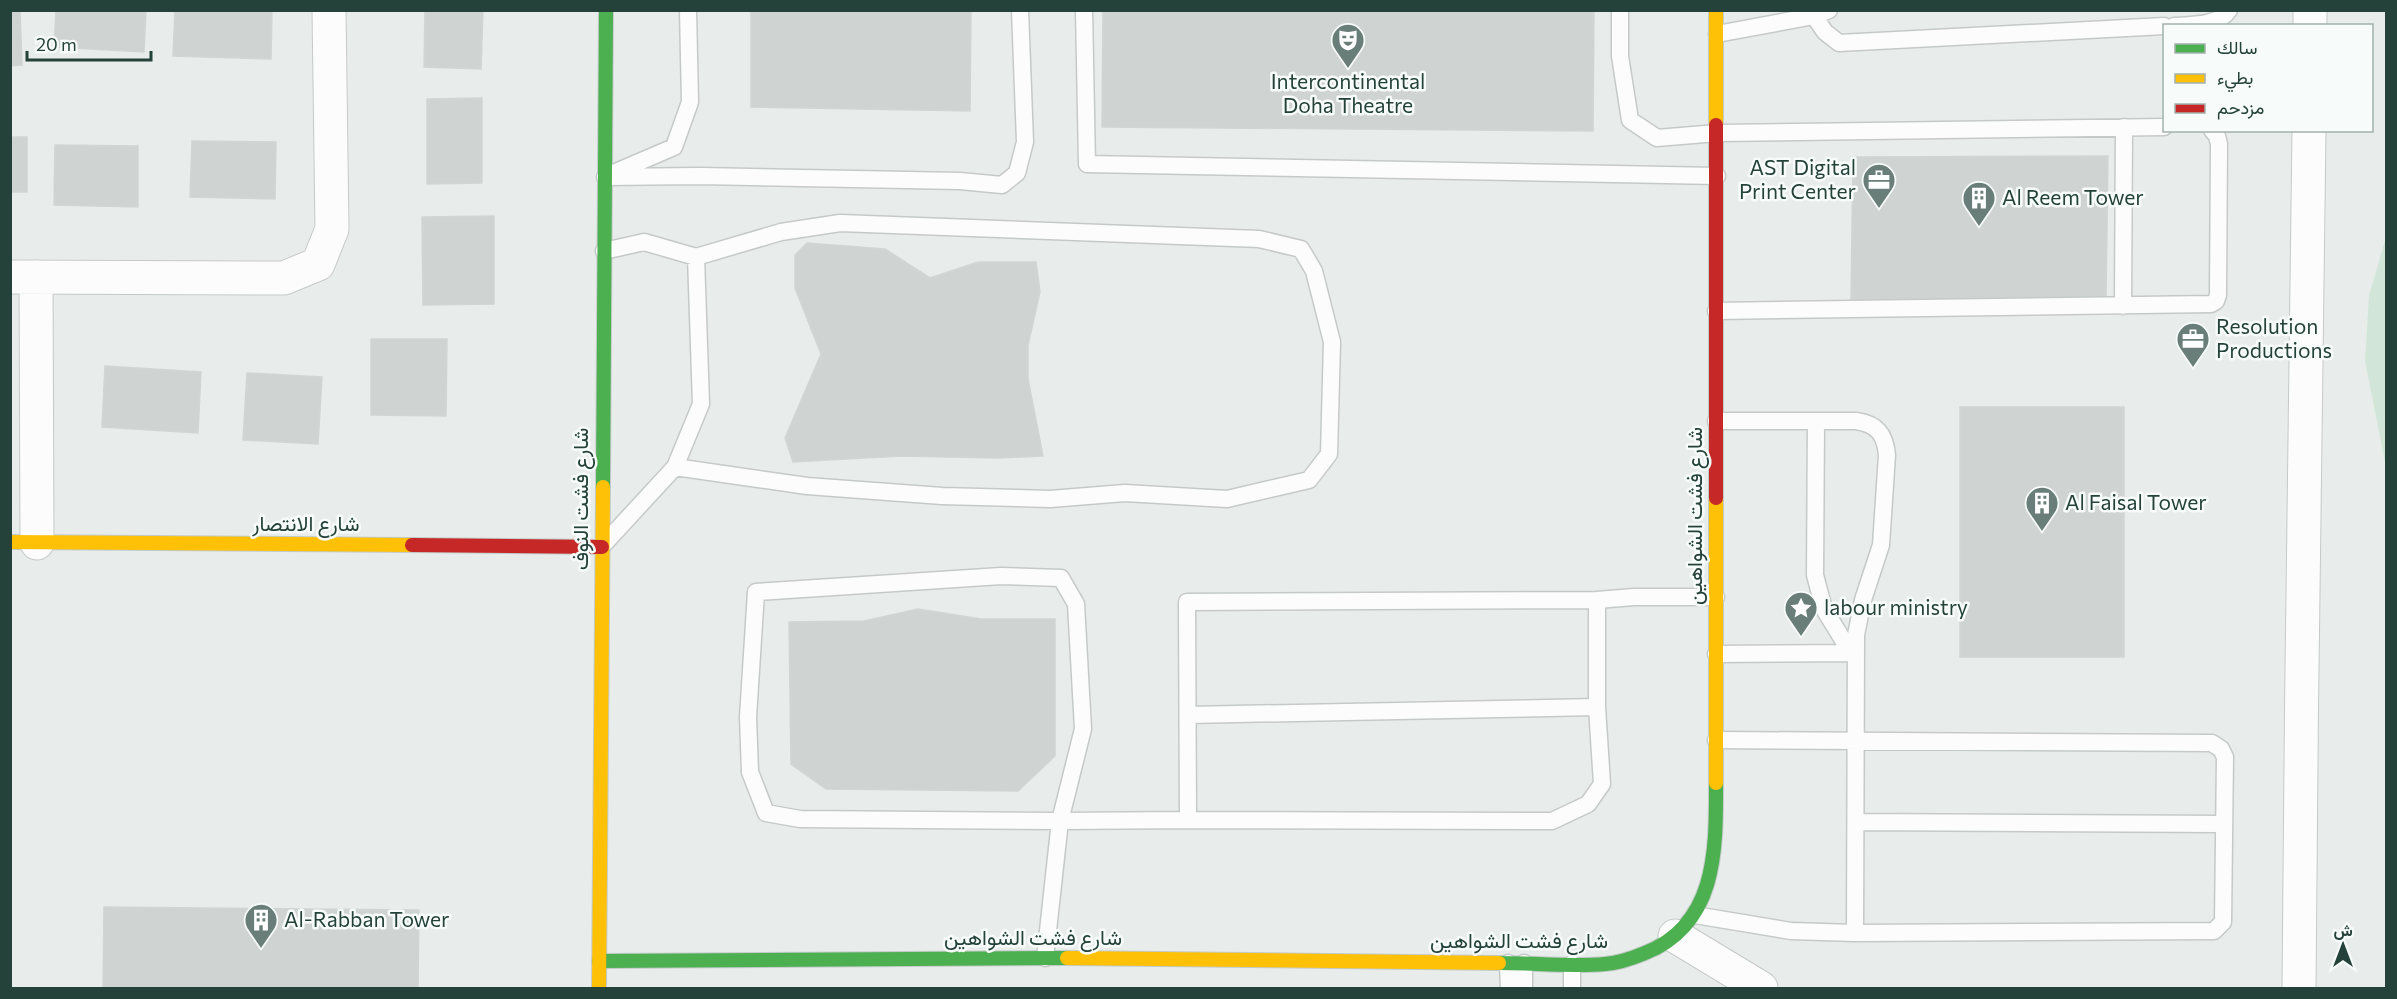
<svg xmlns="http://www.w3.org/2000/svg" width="2397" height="999" viewBox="0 0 2397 999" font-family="Commissioner,Vazirmatn,sans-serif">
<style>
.green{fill:#d1e6d8}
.building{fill:#cfd4d2;stroke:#d1d6d4;stroke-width:1.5}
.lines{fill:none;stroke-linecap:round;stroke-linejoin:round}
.lane-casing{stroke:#c5cac8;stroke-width:19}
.street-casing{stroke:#c5cac8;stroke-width:35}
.fast-casing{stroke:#c3cbc8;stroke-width:16}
.slow-casing{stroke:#c3cbc8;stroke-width:16}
.jam-casing{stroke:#c3cbc8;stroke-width:16}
.lane{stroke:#fcfcfc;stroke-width:16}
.street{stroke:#fcfcfc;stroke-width:33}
.fast{stroke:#4caf50;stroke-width:14}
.slow{stroke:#ffc107;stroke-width:14}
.jam{stroke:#c62828;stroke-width:14}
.labels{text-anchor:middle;stroke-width:5;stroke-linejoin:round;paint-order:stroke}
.poi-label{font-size:21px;fill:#24423a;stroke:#f7fbf9;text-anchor:start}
.street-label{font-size:21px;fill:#24423a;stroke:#f7fbf9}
</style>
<rect width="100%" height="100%" fill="#e8edeb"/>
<path class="green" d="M2386 237V467L2365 361 2369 296Z"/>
<path class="building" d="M10 10H20L22 65 10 66Z
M56 10H146L144 52 54 47Z
M175 10H272L271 59 173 56Z
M425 10H483L481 69 424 67Z
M751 10H971L970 111 751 107Z
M1103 10H1594L1593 131 1102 127Z
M482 98V183L427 184V99Z
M10 137H27V192H10Z
M192 141 276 142 275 199 190 197Z
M55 145 138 146V207L54 205Z
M2108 156 2106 297 1851 301 1853 157Z
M494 216V304L423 305 422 217Z
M807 243 885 249 930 278 978 262H1036L1040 292 1028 345V379L1043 456 998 458 901 456 793 462 785 438 821 354 795 288V255Z
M371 339H447L446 416 371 415Z
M105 366 201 372 198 433 102 427Z
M247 373 322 377 318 444 243 440Z
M1960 407H2124V657H1960Z
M918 609 981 619H1055V756L1018 791 826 789 791 764 789 622 864 621Z
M104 907 419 910 418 988H103Z"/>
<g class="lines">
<defs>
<path id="lane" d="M1084 10 1087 164 1717 176
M1620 10V56L1630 120 1657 138 1717 133 2164 127
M1814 16 1825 32 1839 43 2164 26
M2174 26C2190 25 2219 26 2229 10
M1717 34 1814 16 1829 10
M611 174 674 147 690 102 688 10
M605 177 700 176 960 181 1002 185 1017 173 1025 142 1020 10
M604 251 644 242 696 257 701 404 675 467 604 544
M2123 306 2124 127
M1716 311 2211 304 2216 301 2218 295 2219 144 2217 136 2212 130
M1716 421H1856C1877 424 1885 434 1887 455L1881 545 1863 600 1856 635 1855 933
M1816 421 1815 575 1824 609 1843 640 1856 653
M675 467 807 486 942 496 1050 499 1125 493 1227 499 1309 480 1329 454 1332 342 1314 271 1301 249 1259 239 840 223 781 232 696 257
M1597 600 1634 597H1716
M1716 654 1856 653
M1188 820 1552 821 1588 804 1602 784 1597 707
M1856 822 2224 824
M1695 915 1791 931 1855 933 2214 931 2223 922 2225 757 2221 749 2212 743 1716 740
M1045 958 1060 821 1083 729 1076 604 1061 578 1001 576 756 592 748 717 750 772 766 813 800 819 1060 821 1188 820 1187 602 1597 600V707L1188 715
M1508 963 1509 988
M1524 963V988
M1572 964V988"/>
<path id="street" d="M2310 10V26
M10 277 284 278 318 264 332 229 329 10
M36 277 37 543
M1675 936 1761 988
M2299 988C2300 702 2307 417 2309 130"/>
<path id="fast" d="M603 487 606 10
M599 961 1067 958
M1499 963C1534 963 1571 967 1605 964 1619 963 1633 958 1645 953 1718 924 1716 848 1716 783"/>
<path id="slow" d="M1716 10V125
M1716 498V783
M10 542 412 545
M1067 958 1499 963
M599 988 603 487"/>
<path id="jam" d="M1716 125V498
M412 545 602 547"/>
</defs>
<use href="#lane" class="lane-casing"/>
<use href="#street" class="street-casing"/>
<use href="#fast" class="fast-casing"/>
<use href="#slow" class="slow-casing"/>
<use href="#jam" class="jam-casing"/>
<use href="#lane" class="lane"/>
<use href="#street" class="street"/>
<use href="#fast" class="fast"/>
<use href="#slow" class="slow"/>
<use href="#jam" class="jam"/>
</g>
<defs>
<symbol id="theatre-pin" viewBox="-11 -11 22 30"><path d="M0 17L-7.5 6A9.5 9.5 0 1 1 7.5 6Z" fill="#697e78" stroke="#f7fbf9"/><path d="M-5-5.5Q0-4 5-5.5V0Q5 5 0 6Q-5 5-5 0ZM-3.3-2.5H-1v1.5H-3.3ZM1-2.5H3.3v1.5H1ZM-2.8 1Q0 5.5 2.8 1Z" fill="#fff"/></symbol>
<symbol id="office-pin" viewBox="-11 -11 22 30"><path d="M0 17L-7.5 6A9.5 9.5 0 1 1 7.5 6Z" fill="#697e78" stroke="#f7fbf9"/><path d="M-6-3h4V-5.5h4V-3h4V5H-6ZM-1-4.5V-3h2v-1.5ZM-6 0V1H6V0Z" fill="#fff"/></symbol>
<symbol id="building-pin" viewBox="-11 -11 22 30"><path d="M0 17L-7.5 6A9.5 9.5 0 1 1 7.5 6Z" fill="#697e78" stroke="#f7fbf9"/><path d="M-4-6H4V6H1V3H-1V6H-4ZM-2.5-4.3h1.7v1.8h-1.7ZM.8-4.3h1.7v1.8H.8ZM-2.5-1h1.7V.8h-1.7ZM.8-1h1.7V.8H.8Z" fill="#fff"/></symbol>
<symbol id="sight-pin" viewBox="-11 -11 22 30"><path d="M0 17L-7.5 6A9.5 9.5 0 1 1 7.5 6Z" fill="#697e78" stroke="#f7fbf9"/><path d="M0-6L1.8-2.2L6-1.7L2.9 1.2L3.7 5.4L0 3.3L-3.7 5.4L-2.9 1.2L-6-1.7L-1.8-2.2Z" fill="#fff"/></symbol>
</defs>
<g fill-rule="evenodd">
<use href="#theatre-pin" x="1329" y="21" width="38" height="52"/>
<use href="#office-pin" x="1860" y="161" width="38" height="52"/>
<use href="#building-pin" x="1960" y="179" width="38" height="52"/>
<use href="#office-pin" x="2174" y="320" width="38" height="52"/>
<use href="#building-pin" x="2023" y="484" width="38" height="52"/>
<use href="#sight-pin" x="1782" y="589" width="38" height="52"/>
<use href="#building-pin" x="242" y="901" width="38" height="52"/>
</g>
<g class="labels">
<g class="poi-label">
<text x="1348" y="89" text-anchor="middle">Intercontinental<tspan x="1348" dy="24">Doha Theatre</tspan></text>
<text x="1856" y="175" text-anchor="end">AST Digital<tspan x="1856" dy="24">Print Center</tspan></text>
<text x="2002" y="205">Al Reem Tower</text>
<text x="2216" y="334">Resolution<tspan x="2216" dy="24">Productions</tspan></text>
<text x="2065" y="510">Al Faisal Tower</text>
<text x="1824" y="615">labour ministry</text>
<text x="284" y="927">Al-Rabban Tower</text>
</g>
<g class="street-label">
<text transform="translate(581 499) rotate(-90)" y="7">شارع فشت النوف</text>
<text transform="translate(1695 516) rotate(-90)" y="7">شارع فشت الشواهين</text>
<text x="306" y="531">شارع الانتصار</text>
<text x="1033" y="945">شارع فشت الشواهين</text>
<text x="1519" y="948">شارع فشت الشواهين</text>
</g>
</g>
<rect width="2397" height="999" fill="none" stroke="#24423a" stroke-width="24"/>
<rect x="2163" y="24" width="210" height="108" fill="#f7fbf9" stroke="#a3b1ad" stroke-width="1.5"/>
<rect x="2175" y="44" width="30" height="9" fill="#4caf50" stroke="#a3b1ad" stroke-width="1.5"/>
<text x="2217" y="54" font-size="18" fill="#24423a">سالك</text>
<rect x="2175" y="74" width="30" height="9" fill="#ffc107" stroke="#a3b1ad" stroke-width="1.5"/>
<text x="2217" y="84" font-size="18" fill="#24423a">بطيء</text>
<rect x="2175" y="104" width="30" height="9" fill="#c62828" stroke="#a3b1ad" stroke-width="1.5"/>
<text x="2217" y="114" font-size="18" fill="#24423a">مزدحم</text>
<g transform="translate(2343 945)" stroke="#f7fbf9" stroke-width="4.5" paint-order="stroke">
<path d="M0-4.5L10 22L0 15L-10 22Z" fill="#24423a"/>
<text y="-9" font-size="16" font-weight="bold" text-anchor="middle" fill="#24423a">ش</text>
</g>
<path d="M27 51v9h124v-9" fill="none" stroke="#24423a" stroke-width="3"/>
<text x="36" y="51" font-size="18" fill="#24423a" stroke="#f7fbf9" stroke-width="4.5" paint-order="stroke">20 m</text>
</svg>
